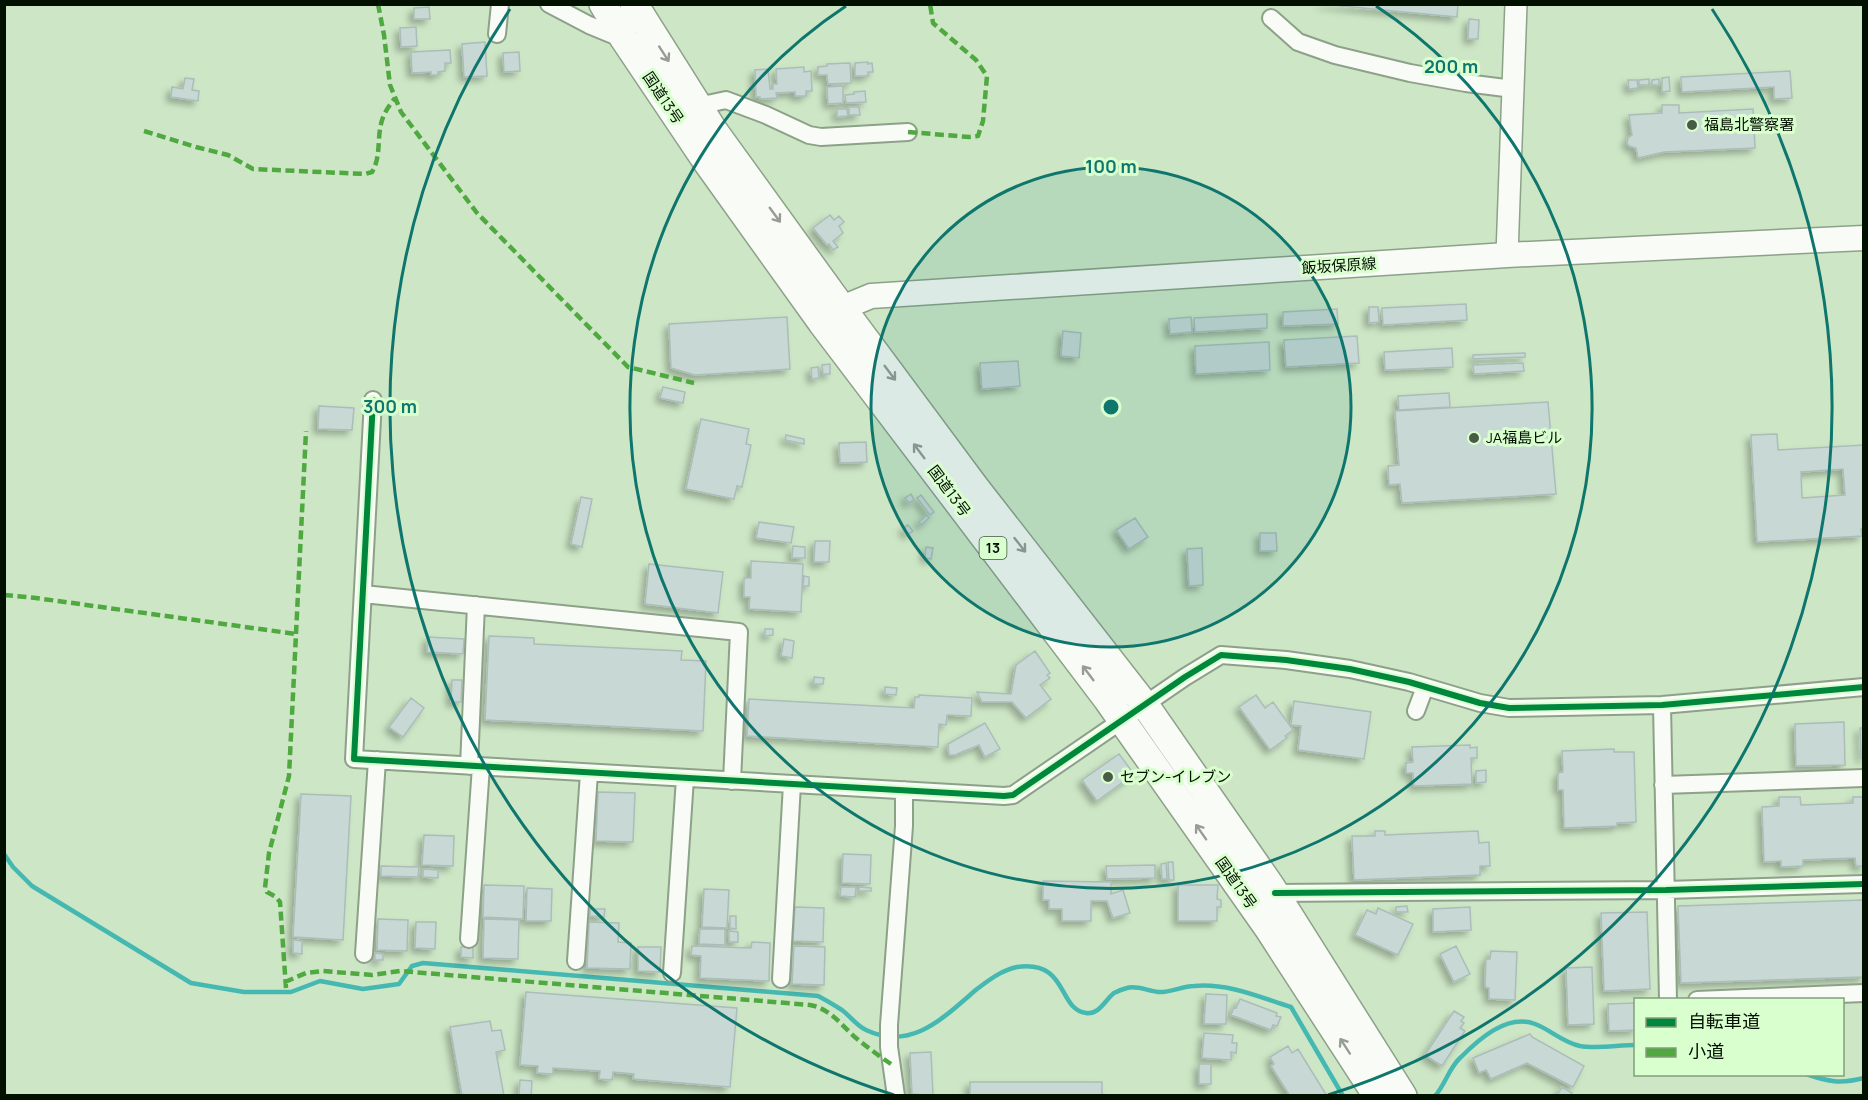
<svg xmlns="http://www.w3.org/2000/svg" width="1868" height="1100" viewBox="0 0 1868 1100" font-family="Manrope,'Noto Sans JP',sans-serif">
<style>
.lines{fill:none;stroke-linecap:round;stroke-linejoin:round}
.stream{stroke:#46b8b2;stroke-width:4.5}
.building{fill:#c8d9d5;stroke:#abbdb9;stroke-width:1.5;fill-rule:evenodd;filter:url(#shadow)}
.minor-casing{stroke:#8da188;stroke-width:20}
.tertiary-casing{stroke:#8da188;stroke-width:24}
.secondary-casing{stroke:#8da188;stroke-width:27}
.trunk-casing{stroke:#8da188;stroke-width:30}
.minor{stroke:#f8fbf6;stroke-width:16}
.tertiary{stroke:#f8fbf6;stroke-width:21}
.secondary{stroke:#f8fbf6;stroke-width:24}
.trunk{stroke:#f8fbf6;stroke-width:27}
.quiet{stroke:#4fa840;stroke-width:4.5;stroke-dasharray:9 4.5;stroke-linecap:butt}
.cycleway-casing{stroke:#d9ffcf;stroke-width:10}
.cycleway{stroke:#00873e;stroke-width:6}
.oneway{stroke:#969d94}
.ring{fill:none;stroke:#0f766e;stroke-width:3}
.poi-dot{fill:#495b45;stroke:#d9ffcf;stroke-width:2}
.labels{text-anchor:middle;stroke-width:6;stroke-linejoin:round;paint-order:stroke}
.shield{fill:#d9ffcf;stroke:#42583e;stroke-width:1.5}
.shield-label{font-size:14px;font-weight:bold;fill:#021000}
.street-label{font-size:15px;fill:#021000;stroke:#d9ffcf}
.poi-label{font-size:15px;fill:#021000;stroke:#d9ffcf;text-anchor:start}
.centre{fill:#0f766e;stroke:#d9ffcf;stroke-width:3}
.ring-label{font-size:18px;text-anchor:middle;font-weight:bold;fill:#0f766e;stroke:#d9ffcf;stroke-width:6;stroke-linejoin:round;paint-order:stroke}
</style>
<defs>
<filter id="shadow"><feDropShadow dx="-4.5" dy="4.5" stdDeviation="3" flood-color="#0004"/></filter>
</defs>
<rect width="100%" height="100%" fill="#cde7c6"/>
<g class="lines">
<path class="stream" d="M4 854 13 867 32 886 191 983 244 992H291L320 981 363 989 399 984 412 966 423 963 818 996C826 1000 834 1005 842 1010 850 1016 857 1026 866 1030 912 1052 945 1016 977 989 989 980 1002 970 1017 967 1069 960 1057 1009 1086 1013 1099 1015 1105 1000 1114 993 1118 991 1123 989 1127 988 1136 985 1148 991 1158 992 1170 993 1182 986 1194 986 1228 983 1259 997 1291 1007L1343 1096
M1806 1074C1829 1082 1840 1084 1864 1078
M1435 1096C1445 1085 1449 1068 1460 1058 1478 1040 1507 1013 1535 1024 1551 1030 1562 1042 1580 1046 1597 1049 1618 1045 1636 1045"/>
</g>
<path class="building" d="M1321 4H1458L1457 17Z
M429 7 430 19H414V8Z
M1469 19 1479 20 1478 39H1468Z
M416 27 417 46 401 47 400 28Z
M485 42 487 76 464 77 462 44Z
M450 50 451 63H445V71L438 72V75H431V72L412 73 411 52Z
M519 52 520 71 504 72 503 53Z
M868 62V64L872 63 873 72H868V76H855V63Z
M850 63 851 83 828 84 827 75H818V67L827 66V64Z
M804 67V72L811 71 812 91H806V96H795V92L776 93 777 98 760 99V97H756L755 70 768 69 770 89H773V84H777L776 69Z
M1790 71 1792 98 1774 99V87L1682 92 1681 77Z
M1669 77 1670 91 1662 92V78Z
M185 78 194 79 192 90 199 91 198 101 171 97 172 87 183 89Z
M1649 79V85H1639V80Z
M1659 79V85H1652V80Z
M1628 80H1637L1638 88 1629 89Z
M843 86V103L828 104 827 87Z
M865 91 866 102 846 103 845 95 854 94V92Z
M1662 105H1679V113L1753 109 1755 148 1664 152 1638 158 1636 148 1629 146 1627 143 1628 138 1632 135 1629 115 1662 113Z
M849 107H859L860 115H849Z
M837 109H847L848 116 837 117Z
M830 215 834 220 839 216 844 222 839 226 843 233 833 241 838 247 833 250 829 244 827 245 813 228Z
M1466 304 1467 320 1383 325 1382 308Z
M1369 307H1378L1379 322 1369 323Z
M1337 309 1338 324 1283 326V312Z
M1267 314V328L1195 332 1194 318Z
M787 317 790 369 695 375 671 368 669 324Z
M1191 317 1192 332 1170 334 1169 319Z
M1063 331 1081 333 1079 358 1061 356Z
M1357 336 1359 363 1286 367 1284 340Z
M1269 342 1270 370 1196 374 1195 346Z
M1452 348 1453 367 1385 370 1384 352Z
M1525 353V357L1473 359V355Z
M1018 361 1020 386 982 389 980 363Z
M1523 363 1524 371 1474 374 1473 365Z
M830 364V374H823L822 365Z
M818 367 819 378 812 379 811 368Z
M663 387 685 392 683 403 660 398Z
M1449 393 1450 407 1399 410 1398 396Z
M1548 402 1556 494 1402 503 1400 484 1389 485 1388 466 1399 465 1395 411Z
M319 406 354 408 352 430 318 429Z
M701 419 749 429 746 444 751 445 742 487 737 486 734 499 686 489Z
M1777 434 1778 450 1864 445V529H1861L1862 536 1757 542 1751 435ZM1843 469 1845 495 1802 498 1801 472Z
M786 435 804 439V444L785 440Z
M866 442 867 462 840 463 839 443Z
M911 494 914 500 909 503 905 498Z
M921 495 934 512 930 515 917 498Z
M581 497 592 499 582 547 571 544Z
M927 515 929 518 921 525 919 522Z
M1135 518 1148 537 1129 549 1116 530Z
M759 522 794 527 791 543 756 538Z
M908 525 913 531 907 535 903 528Z
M1260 533H1276L1277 551H1260Z
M815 541H830L829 562H814Z
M793 546 805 547V558H792Z
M926 547 933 548 931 559 925 558Z
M1202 548 1203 585 1189 586 1187 549Z
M751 561 803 564 801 612 749 609 750 597H744V578H751Z
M649 564 723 572 718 613 645 604Z
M804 576 809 577V586H803Z
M765 629H773V635L765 636Z
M489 636 534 638V644L682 651 681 660 706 661 703 731 485 720Z
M428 637 464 639 463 654 427 652Z
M784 639 794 641 792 658 781 656Z
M1035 651 1050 673 1047 675 1050 678 1040 685 1051 699 1026 718 1012 702H982L977 692 1011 694 1016 665Z
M814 677 824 678 823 684H814Z
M452 680H462L461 702H451Z
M885 687 897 688 896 695 885 694Z
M919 695 972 698 971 716 947 715 946 725 939 724 938 747 747 736 749 699 914 708 915 697H919Z
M1256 695 1265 708 1273 702 1293 730 1285 736 1287 738 1270 750 1239 707Z
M411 698 424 708 403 737 389 727Z
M1294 701 1371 712 1364 759 1298 750 1301 726 1291 725Z
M1844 722 1845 765 1796 766 1795 724Z
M985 723 1000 749 985 757 979 745 955 755H949L948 744Z
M1860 728H1864V758H1861Z
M1470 745V748L1477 747V758H1471L1472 784 1414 786 1413 773H1406V763L1413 762 1412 747Z
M1614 749V752H1634L1636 822 1617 823V826L1564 828 1563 790H1558V773L1563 772 1562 751Z
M1119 754 1134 774 1097 801 1082 780Z
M1486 770V782L1476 783V771Z
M598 792 635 793 633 842 596 841Z
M301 794 351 796 343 940 293 937Z
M1779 797H1800L1801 805 1853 803V797H1864V866H1856L1855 858 1803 860V866L1781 867V861L1764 862 1762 807 1779 806Z
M1375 831H1385V835L1478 831 1479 843 1489 842 1490 866H1480V875L1354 880 1352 836H1375Z
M424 835 454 836 453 866 422 865Z
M843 854 871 855 870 884 842 883Z
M1168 862H1173L1174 880H1169Z
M1166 863 1167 879H1162L1161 864Z
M1155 865V878L1107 879 1106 866Z
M381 866 419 867 418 877 381 876Z
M423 869 438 870V878L423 877Z
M1043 881 1111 882V894L1123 890 1130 913 1113 918 1107 901H1091V921H1062V909H1049V900H1043Z
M484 885 524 886 523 919 483 917Z
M1178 885H1218L1217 899 1221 900V907H1217V921H1178Z
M841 887H856L855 897 840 896Z
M859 887 871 888V891H859Z
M527 888 552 889 551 921H526Z
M704 889 729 890 727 928 702 927Z
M1864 900V977L1681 983 1678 906Z
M1407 906 1408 912H1396V907Z
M795 907 824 908 823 942 793 941Z
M1470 907 1471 930 1433 932V909Z
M1378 908 1413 924 1398 955 1355 935 1367 910 1376 914Z
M590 909H605L604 917 590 916Z
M1647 912 1650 989 1604 991 1601 913Z
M730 916H736V929L730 928Z
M378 919 408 920 407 951 377 950Z
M484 919 519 920 518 959 483 958Z
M416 922H436L435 949 415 948Z
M589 922 619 923 618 942 631 943 630 969 587 968Z
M700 929H725V945L699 944Z
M729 931 738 932V942H729Z
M293 940 302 941V954L293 953Z
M752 942 770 943 769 981 700 978 701 956 691 955 692 946 751 948Z
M794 946 825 947 824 985 792 984Z
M1456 946 1470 974 1454 982 1440 954Z
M461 947H473V958L461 957Z
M638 947H661L660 972 638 971Z
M1491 951 1517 952 1515 1000 1489 999V988L1485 987 1486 959H1490Z
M375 953 383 954V960H375Z
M1592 967 1594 1024 1568 1025 1566 968Z
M526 992 737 1008 730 1087 633 1079 634 1074 613 1072 612 1080 599 1079 600 1071 553 1068V1074L537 1073 538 1066 520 1065Z
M1206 994 1227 995 1226 1024H1204Z
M1240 999 1277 1013 1276 1016 1281 1017 1277 1026 1273 1025 1271 1030 1231 1015 1234 1007 1236 1008Z
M1636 1003V1030L1609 1031 1608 1004Z
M1454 1011 1464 1017 1461 1021 1464 1023 1460 1028 1465 1031 1442 1066 1425 1055Z
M490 1021 492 1031 501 1030 505 1050 496 1052 504 1096H462L450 1027Z
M1204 1033 1233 1035 1232 1043H1237L1236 1053 1231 1052V1060L1202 1058Z
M1530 1034 1532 1037 1584 1066 1573 1087 1527 1063 1491 1079 1486 1070 1479 1073 1473 1058Z
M1288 1046 1292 1053 1298 1049 1327 1096H1290L1271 1066 1274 1064 1270 1057Z
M931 1052 933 1096 912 1094 910 1053Z
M1199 1064H1211V1084H1199Z
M520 1080 532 1081 531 1096H519Z
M970 1082H1102V1096H970Z
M1562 1087 1572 1093 1571 1096H1557Z"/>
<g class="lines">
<defs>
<path id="minor" d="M549 4 589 25 623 39
M1271 18 1298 42 1335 55 1410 73 1466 83 1513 89
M497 34 500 4
M698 106 726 100 766 115 809 135 821 137 908 132
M373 400 354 759 1004 796 1013 795 1185 677 1221 655 1286 660 1350 669 1409 682 1480 703 1509 708 1662 705 1864 687
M363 594 739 632 732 781
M1662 705 1668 1000
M1416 711 1425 687
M469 766 476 605
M1663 785 1864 778
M1275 893 1666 890 1864 884
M469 939 481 766
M364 954 377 760
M576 961 589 773
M672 973 685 778
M781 979 792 784
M1697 1000 1864 993
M896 1096 889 1047V1025L904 826V790"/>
<path id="tertiary" d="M1507 255 1516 4"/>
<path id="secondary" d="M826 319 842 308 871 296 1507 255 1864 238"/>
<path id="trunk" d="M603 4 624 39 706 161 822 323 1107 699 1268 928 1377 1096
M634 4 714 131 842 308 975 487 1145 705 1270 885 1403 1096"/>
</defs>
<use href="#minor" class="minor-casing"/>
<use href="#tertiary" class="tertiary-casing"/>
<use href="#secondary" class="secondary-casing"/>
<use href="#trunk" class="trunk-casing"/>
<use href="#minor" class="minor"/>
<use href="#tertiary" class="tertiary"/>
<use href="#secondary" class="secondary"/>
<use href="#trunk" class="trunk"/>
<path class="quiet" d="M378 4 384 35 390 85 401 112 477 213 628 367 694 383
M144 131 196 147 228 155 253 169 365 174 372 172C381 157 377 141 381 124 383 114 389 106 395 98
M908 132 969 137 978 136 983 121 987 76 976 60 933 23 930 4
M4 595 36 598 296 634
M285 982 306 973 323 971 372 975 400 971 810 1005C831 1009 841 1025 856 1038 867 1047 879 1056 891 1064
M286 988 280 902 276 897 267 892 265 888 269 853 289 776 306 431"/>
<defs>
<path id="cycleway" d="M373 400 354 759 1004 796 1013 795 1185 677 1221 655 1286 660 1350 669 1409 682 1480 703 1509 708 1662 705 1864 687
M1275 893 1666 890 1864 884"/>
</defs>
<use href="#cycleway" class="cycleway-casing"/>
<use href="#cycleway" class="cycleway"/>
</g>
<defs><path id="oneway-shaft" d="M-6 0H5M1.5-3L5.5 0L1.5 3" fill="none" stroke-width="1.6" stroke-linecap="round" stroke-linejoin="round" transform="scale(1.5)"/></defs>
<g class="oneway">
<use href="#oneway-shaft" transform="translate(664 54) rotate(57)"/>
<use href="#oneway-shaft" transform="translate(775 215) rotate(54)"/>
<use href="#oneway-shaft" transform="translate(890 373) rotate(53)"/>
<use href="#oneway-shaft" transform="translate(919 451) rotate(-127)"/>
<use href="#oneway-shaft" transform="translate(1020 545) rotate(52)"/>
<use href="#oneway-shaft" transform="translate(1088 673) rotate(-127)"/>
<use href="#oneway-shaft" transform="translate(1201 832) rotate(-125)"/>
<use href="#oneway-shaft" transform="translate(1345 1046) rotate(-123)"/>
</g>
<circle cx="1111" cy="407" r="240" fill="#0f766e" fill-opacity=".12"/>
<g class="ring">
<circle cx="1111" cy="407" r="240"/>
<path d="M1376 6A481 481 0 1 1 846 6"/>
<path d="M894 1095A721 721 0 0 1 510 9M1712 9A721 721 0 0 1 1328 1095"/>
</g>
<g class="poi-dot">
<circle cx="1692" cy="125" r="6"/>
<circle cx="1474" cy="438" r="6"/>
<circle cx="1108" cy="777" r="6"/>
</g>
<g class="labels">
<rect class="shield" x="979.5" y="537" width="27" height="22" rx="4.5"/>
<g class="shield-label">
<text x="993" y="553">13</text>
</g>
<g class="street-label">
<text transform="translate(663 98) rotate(56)" y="5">国道13号</text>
<text transform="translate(1339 266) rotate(-4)" y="5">飯坂保原線</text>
<text transform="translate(949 491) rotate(53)" y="5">国道13号</text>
<text transform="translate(1236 883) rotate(55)" y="5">国道13号</text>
</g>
<g class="poi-label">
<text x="1704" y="130">福島北警察署</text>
<text x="1486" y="443">JA福島ビル</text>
<text x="1120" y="782">セブン-イレブン</text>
</g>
</g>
<circle cx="1111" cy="407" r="9" class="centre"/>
<g class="ring-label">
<text x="1451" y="73">200 m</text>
<text x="1111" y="173">100 m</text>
<text x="390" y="413">300 m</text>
</g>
<rect width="1868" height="1100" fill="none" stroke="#021000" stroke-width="12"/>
<rect x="1634" y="998" width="210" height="78" fill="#d9ffcf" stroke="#839f7c" stroke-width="1.5"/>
<rect x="1646" y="1018" width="30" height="9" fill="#00873e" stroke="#839f7c" stroke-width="1.5"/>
<text x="1688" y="1028" font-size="18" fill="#021000">自転車道</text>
<rect x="1646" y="1048" width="30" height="9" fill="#4fa840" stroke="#839f7c" stroke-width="1.5"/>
<text x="1688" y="1058" font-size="18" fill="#021000">小道</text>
</svg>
